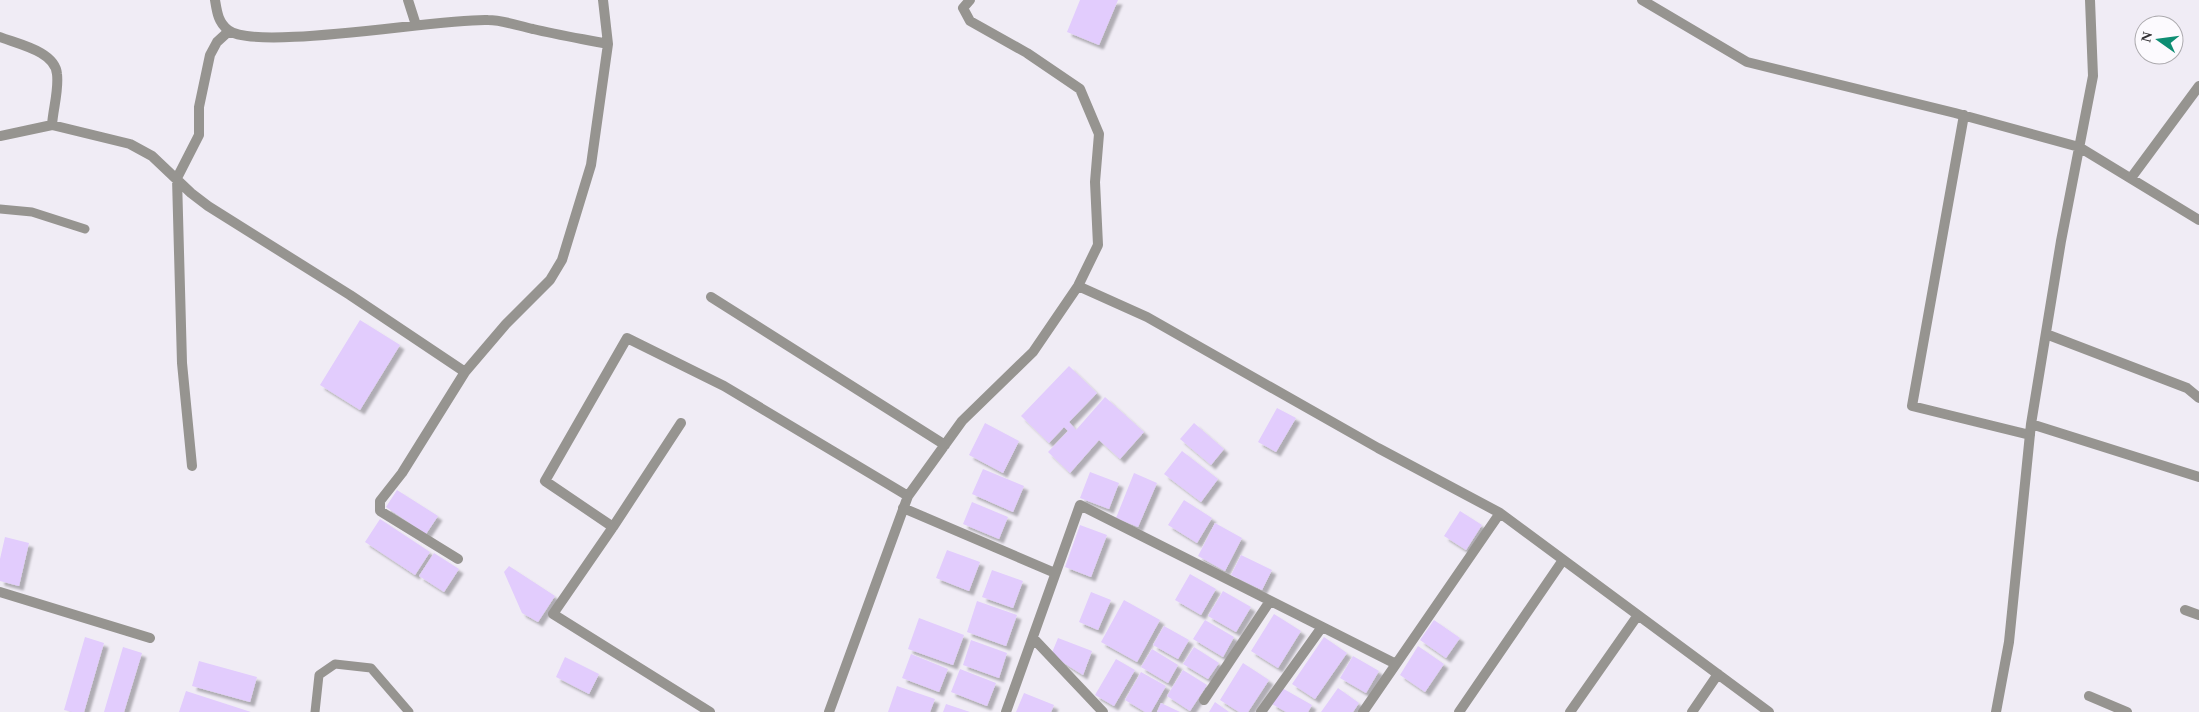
<svg xmlns="http://www.w3.org/2000/svg" width="2199" height="712" viewBox="0 0 2199 712" font-family="'Times New Roman',serif">
<style>
.building{fill:#e2ccfd;filter:url(#shadow)}
.lines{fill:none;stroke-linecap:round;stroke-linejoin:round}
.service{stroke:#969490;stroke-width:9}
.minor{stroke:#969490;stroke-width:10}
</style>
<defs>
<filter id="shadow"><feDropShadow dx="4.5" dy="4.5" stdDeviation="1" flood-color="#0004"/></filter>
</defs>
<rect width="100%" height="100%" fill="#f0ecf5"/>
<path class="building" d="M1080 0H1118L1099 45 1067 32Z
M360 320 400 345 360 410 320 385Z
M1069 366 1097 393 1069 422 1076 430 1105 397 1144 432 1120 459 1099 440 1070 473 1048 452 1068 431 1064 427 1049 443 1021 416Z
M1277 408 1296 418 1276 452 1258 442Z
M985 423 1019 441 1003 473 969 455Z
M1194 423 1224 449 1211 465 1180 439Z
M1182 451 1218 479 1201 502 1164 474Z
M983 469 1024 486 1013 512 972 494Z
M1090 472 1119 483 1109 509 1080 498Z
M1134 473 1157 483 1138 527 1116 518Z
M397 490 438 516 426 534 386 507Z
M1184 500 1212 518 1197 543 1168 525Z
M972 502 1008 517 999 539 963 524Z
M1460 511 1482 525 1466 550 1444 536Z
M380 519 430 552 415 575 365 542Z
M1215 523 1242 538 1225 571 1198 556Z
M1080 525 1107 535 1091 577 1065 567Z
M5 537 29 543 19 586 0 581V559Z
M947 550 980 562 969 591 936 578Z
M434 553 459 569 444 592 419 576Z
M1241 555 1272 570 1262 590 1231 575Z
M509 566 555 596 538 622 522 613 504 572Z
M992 570 1023 581 1013 608 982 597Z
M1190 574 1216 589 1201 615 1175 600Z
M1223 591 1251 607 1236 632 1208 616Z
M1091 592 1111 600 1098 630 1079 622Z
M1124 600 1160 620 1137 662 1101 642Z
M977 601 1017 615 1006 646 967 632Z
M1274 614 1301 631 1278 668 1251 651Z
M919 618 964 635 953 665 908 649Z
M1205 620 1234 637 1223 657 1193 639Z
M1434 620 1460 638 1446 658 1420 640Z
M1164 626 1189 640 1178 659 1153 645Z
M85 637 104 643 84 712H72L64 710Z
M1324 637 1347 653 1315 699 1292 684Z
M1058 638 1092 651 1083 675 1051 655Z
M971 640 1007 653 999 678 963 665Z
M1418 646 1444 664 1425 692 1400 675Z
M123 647 142 653 124 712H104Z
M1194 647 1219 663 1208 679 1183 664Z
M1152 649 1178 665 1168 683 1141 667Z
M911 654 948 669 939 692 902 678Z
M1353 656 1379 671 1366 693 1340 678Z
M565 657 599 674 589 694 556 677Z
M1116 659 1135 670 1114 706 1095 695Z
M199 661 257 677 250 702 192 686Z
M1243 663 1269 680 1248 712H1239L1220 700Z
M960 669 996 683 987 706 951 692Z
M1183 670 1207 685 1190 711 1167 696Z
M1141 672 1166 686 1151 712H1145L1125 700Z
M897 686 935 699 930 712H888Z
M1282 688 1312 705 1308 712H1286L1272 704Z
M1338 688 1359 703 1353 712H1321Z
M186 691 251 712H179Z
M1024 693 1054 705 1051 712H1016Z
M1215 702 1229 712H1209Z
M1161 703 1180 712H1157Z
M946 704 970 712H943Z"/>
<g class="lines">
<path class="service" d="M0 209 32 212 85 229
M315 712 319 675 335 664 371 668 409 712"/>
<path class="minor" d="M215 0C217 12 218 22 228 30 255 52 441 18 488 20 503 20 519 26 533 29 558 35 583 39 608 44L603 0
M408 0 416 25
M1642 0 1747 62 1955 113 2079 147 2199 220
M0 37C17 44 55 51 57 74 59 90 53 109 52 125
M1964 115 1912 406 2030 435
M0 136 52 125 130 144 152 156 191 193 208 206 350 295 465 372
M2131 178 2199 86
M1078 286 1147 317 1378 448 1500 513 1769 712
M711 297 945 445
M2046 334 2187 388 2199 398
M2031 424 2199 477
M192 466 182 363 177 178 199 135V107L210 55 217 42 229 31
M903 508 1055 573
M613 527 681 423
M458 559 380 511V501L402 473 465 372 506 324 550 280 562 260 591 165 608 44
M0 592 150 638
M2185 610 2199 615
M1033 638 1103 712
M2089 696 2127 712
M1204 700 1270 601
M710 712 553 614 613 527 545 481 627 338 724 386 908 496
M829 712 908 496 962 421 1033 352 1078 286 1098 245 1095 182 1099 134 1080 89 1027 53 970 21 963 8 970 0
M1006 712 1080 505 1396 664
M1261 712 1322 627
M1363 712 1500 513
M1459 712 1563 560
M1570 712 1638 615
M1692 712 1718 674
M1996 712 2009 642 2031 424 2061 241 2093 76 2090 0"/>
</g>
<g transform="translate(2159 40) rotate(284)"><circle r="24" fill="#fcfafe" stroke="#acaaae"/>
<path d="M0-4L9 19L0 12L-9 19Z" fill="#0d8d73"/>
<text y="-8" font-size="14" font-weight="bold" text-anchor="middle" fill="#333235">N</text>
</g>
</svg>
